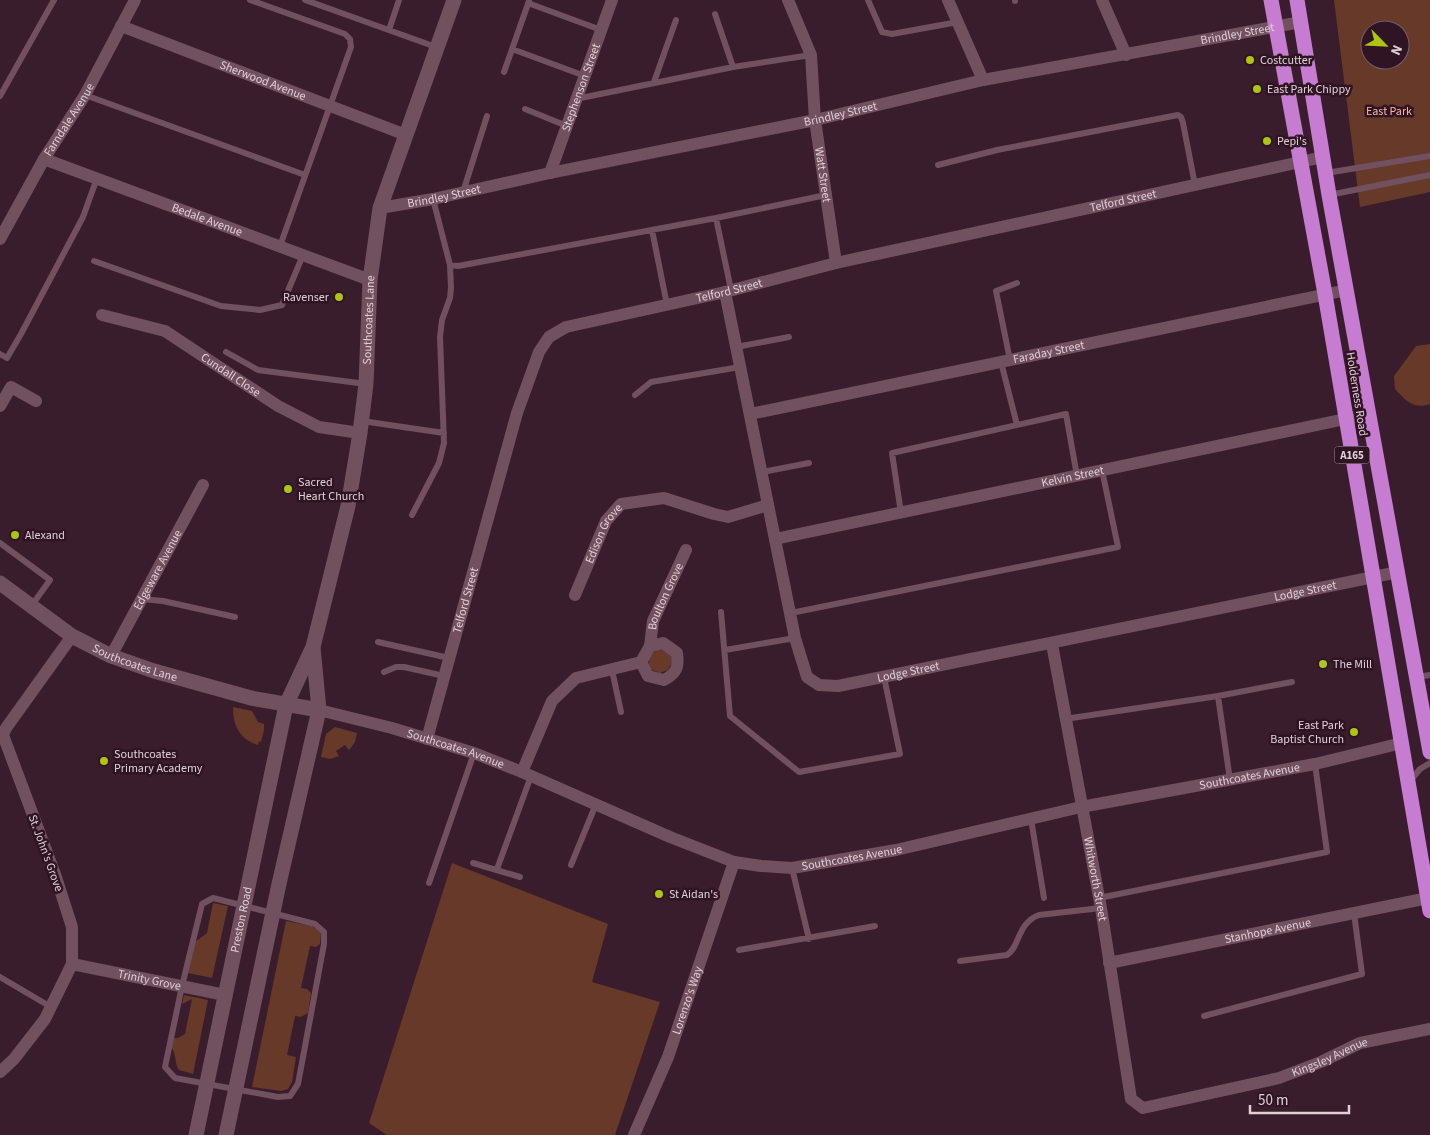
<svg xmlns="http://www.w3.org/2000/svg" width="1430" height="1135" viewBox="0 0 1430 1135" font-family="'Source Sans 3',sans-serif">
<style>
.green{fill:#663928;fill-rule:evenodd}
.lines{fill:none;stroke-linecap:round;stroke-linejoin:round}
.lane{stroke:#715060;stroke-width:6}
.street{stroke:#715060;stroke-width:12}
.secondary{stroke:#715060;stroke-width:15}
.highway{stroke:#c67cd1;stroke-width:15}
.poi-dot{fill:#acc612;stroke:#2f1423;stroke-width:2}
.labels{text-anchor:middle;stroke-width:5;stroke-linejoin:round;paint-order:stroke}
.shield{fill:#2f1423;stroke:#ac96a1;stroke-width:1}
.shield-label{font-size:11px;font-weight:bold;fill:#e1ced7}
.street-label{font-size:12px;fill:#e1ced7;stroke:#2f1423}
.poi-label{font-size:12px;fill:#e1ced7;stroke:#2f1423;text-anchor:start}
.park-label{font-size:12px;fill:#f9b7a0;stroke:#2f1423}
</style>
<rect width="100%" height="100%" fill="#3a1d2c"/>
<path class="green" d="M1334 0H1430V192L1360 207ZM1370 30H1400V60H1370Z
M1430 344V404C1414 410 1405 400 1395 389L1394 376 1416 346Z
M658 648 672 655 673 661 668 670 660 673 652 670 649 666 648 657Z
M233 707 252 711 258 722 264 724V730L261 742 259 741 258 745C239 739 233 725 233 707Z
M335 727 357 733 355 742 349 750 345 745 336 751 339 756 330 759 321 757 326 734Z
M452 863 608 924 592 982 660 1002 615 1135H387L369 1123Z
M213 903 228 906 212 978 188 973 195 942 207 933Z
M286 921 312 926 321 933 320 944 316 947 310 946 301 988 307 989 311 993 308 1013 301 1017 295 1016 287 1055 296 1057 292 1082 288 1089 281 1091 252 1087Z
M184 995 208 1000 193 1074 179 1070C174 1063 177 1054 171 1047L173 1038H178L185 1034 192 999 182 1004Z"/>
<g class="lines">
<path class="lane" d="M250 0 345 34 350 39 351 47 280 246
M305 0 436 47
M868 0 882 32 892 34 958 22
M1015 0V1
M528 3 601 30
M715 14 733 67
M389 30 399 0
M512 49 585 76
M504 72 529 1
M654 82 676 20
M85 95 305 175
M0 96 54 0
M576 99 733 67 811 55
M525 109 567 126
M938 165 997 150 1178 115 1181 117 1183 123 1195 185
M1326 173 1430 156
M463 192 487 116
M1329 195 1430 175
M716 218 731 290
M652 230 667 305
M94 261 221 306 260 310 282 305 303 255
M450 265 458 266 716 218 826 195
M736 347 789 337
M226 352 258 370 366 384
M0 354 7 358 21 334 83 217 97 178
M1010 360 996 291 1017 283
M1001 362 1017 425
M635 395 651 382 740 367
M362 421 444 433
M762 472 809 463
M901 513 892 453 1066 414 1077 476
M412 515 439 463 444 443 440 337 442 320 450 298 451 288 450 265 433 199
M0 543 50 580 32 605
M142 599 163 601 235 617
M721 612 730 716 799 772 900 754 884 677
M791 613 1118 547 1102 470
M378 642 449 658
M725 650 795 638
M612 670 621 712
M384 672 396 667H404L444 676
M1417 677 1430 675
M1218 696 1230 780
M1065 719 1218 696 1292 682
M1410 781 1420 769 1430 763
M1031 819 1044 898
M473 863 520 877
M571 865 596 804
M792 868 809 939
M497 869 531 776
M429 883 474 753
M213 898 315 924 324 932V944L298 1084 290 1096 278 1097 175 1078 165 1067 182 986 202 904Z
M1099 898 1327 852 1315 764
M739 950 875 926
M960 961 1007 955C1020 947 1017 923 1039 915L1101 908
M0 977 51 1007
M1204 1016 1362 974 1354 913"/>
<g class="street">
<path id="s1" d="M788 0 811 55 815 120 836 263"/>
<path d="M948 0 983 80"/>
<path d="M1102 0 1126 55"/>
<path id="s2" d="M121 26 406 135"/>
<path id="s3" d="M44 159 370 280"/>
<path id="s4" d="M550 173 612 0"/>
<path id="s5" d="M380 208 433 199 550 173 815 120 983 80 1301 22"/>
<path id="s6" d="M0 239 44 159 85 95 135 0"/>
<path id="s7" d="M725 292 795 638 807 677 819 685 838 686 1398 572"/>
<path id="s8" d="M102 315 165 331 278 406 319 427 360 433"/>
<path d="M0 406 11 387 36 401"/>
<path id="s9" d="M750 414 1347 290"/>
<path id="s10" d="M775 539 1369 414"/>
<path id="s11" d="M575 595 606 521 621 504 664 498 714 514 728 517 768 505"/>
<path id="s12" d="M1052 644 1101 908 1131 1099 1143 1108 1279 1078 1321 1062 1360 1043 1430 1029"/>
<path id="s13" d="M111 656 203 485"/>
<path d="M641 662 648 676 664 680C677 673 679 667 677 653L663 643 650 646"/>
<path id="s14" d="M319 710 392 728 474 753 522 772 670 837 734 862 761 866 792 868 896 850 1081 807 1315 764 1402 743"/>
<path id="s15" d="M427 739 517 413 539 352 549 337 566 327 725 292 836 263 1323 157"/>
<path id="s16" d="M522 772 552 701 576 678 641 662 650 646 653 621 686 550"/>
<path id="s17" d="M1109 963 1428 898"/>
<path id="s18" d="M72 964 225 995"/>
<path d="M0 1072 14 1059 45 1019 72 964V927L55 874 3 735 6 728 72 636"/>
<path id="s19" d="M634 1135 668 1057 734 862"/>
</g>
<g class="secondary">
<path id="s20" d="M0 583 72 636 111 656 154 671 251 698 319 710"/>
<path id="s21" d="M196 1135 286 705 313 647 348 506 360 433 366 384 370 280 380 208 454 0"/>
<path d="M226 1135 279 884 319 710 313 647"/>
</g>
<path class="highway" d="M1271 0 1325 294 1430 911
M1297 0 1329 195 1430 752"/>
</g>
<g class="poi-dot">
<circle cx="1250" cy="60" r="5"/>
<circle cx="1257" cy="89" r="5"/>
<circle cx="1267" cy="141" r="5"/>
<circle cx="339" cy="297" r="5"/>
<circle cx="288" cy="489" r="5"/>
<circle cx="15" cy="535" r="5"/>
<circle cx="1323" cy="664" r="5"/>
<circle cx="1354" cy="732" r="5"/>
<circle cx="104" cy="761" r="5"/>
<circle cx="659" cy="894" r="5"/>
</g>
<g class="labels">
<rect class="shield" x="1334.5" y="446.5" width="35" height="17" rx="4"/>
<g class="shield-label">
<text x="1352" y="459">A165</text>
</g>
<g class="street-label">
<text dy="4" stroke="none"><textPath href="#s5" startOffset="875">Brindley Street</textPath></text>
<text dy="4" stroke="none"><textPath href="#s2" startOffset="152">Sherwood Avenue</textPath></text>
<text dy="4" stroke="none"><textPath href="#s4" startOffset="91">Stephenson Street</textPath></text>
<text dy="4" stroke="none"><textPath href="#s5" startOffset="470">Brindley Street</textPath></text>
<text dy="4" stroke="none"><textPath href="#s6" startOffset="138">Farndale Avenue</textPath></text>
<text dy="4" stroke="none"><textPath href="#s1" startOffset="180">Watt Street</textPath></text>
<text dy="4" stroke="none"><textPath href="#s5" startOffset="65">Brindley Street</textPath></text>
<text dy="4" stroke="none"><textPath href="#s15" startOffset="1012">Telford Street</textPath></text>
<text dy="4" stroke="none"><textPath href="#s3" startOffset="174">Bedale Avenue</textPath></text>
<text dy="4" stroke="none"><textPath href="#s15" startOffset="608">Telford Street</textPath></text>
<text dy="4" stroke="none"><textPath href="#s21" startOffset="836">Southcoates Lane</textPath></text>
<text dy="4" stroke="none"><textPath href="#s9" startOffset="305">Faraday Street</textPath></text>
<text dy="4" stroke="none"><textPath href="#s8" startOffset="144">Cundall Close</textPath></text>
<text transform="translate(1357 394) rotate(81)" y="4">Holderness Road</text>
<text dy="4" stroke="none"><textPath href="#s10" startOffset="304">Kelvin Street</textPath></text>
<text dy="4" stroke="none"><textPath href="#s11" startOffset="68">Edison Grove</textPath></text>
<text dy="4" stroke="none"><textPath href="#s13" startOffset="98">Edgeware Avenue</textPath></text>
<text dy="4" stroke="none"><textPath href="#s7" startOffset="904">Lodge Street</textPath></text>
<text dy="4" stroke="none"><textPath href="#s16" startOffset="248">Boulton Grove</textPath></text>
<text dy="4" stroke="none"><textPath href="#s15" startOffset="144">Telford Street</textPath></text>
<text dy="4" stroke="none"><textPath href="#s20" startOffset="158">Southcoates Lane</textPath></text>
<text dy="4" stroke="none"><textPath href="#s7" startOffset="499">Lodge Street</textPath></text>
<text dy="4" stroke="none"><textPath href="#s14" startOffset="142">Southcoates Avenue</textPath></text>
<text dy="4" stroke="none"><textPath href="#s14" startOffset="968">Southcoates Avenue</textPath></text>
<text transform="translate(46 853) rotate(70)" y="4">St. John's Grove</text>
<text dy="4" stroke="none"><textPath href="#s14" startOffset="562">Southcoates Avenue</textPath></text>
<text dy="4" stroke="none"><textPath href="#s12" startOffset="239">Whitworth Street</textPath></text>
<text dy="4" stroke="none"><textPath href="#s21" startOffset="220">Preston Road</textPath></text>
<text dy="4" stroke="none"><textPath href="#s17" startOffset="162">Stanhope Avenue</textPath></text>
<text dy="4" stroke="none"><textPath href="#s18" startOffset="79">Trinity Grove</textPath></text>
<text dy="4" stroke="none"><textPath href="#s19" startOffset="145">Lorenzo's Way</textPath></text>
<text dy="4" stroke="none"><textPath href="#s12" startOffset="671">Kingsley Avenue</textPath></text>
</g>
<g class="poi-label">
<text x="1260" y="64">Costcutter</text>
<text x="1267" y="93">East Park Chippy</text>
<text x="1277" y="145">Pepi's</text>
<text x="329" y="301" text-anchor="end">Ravenser</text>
<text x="298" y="486">Sacred<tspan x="298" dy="14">Heart Church</tspan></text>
<text x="25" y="539">Alexand</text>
<text x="1333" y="668">The Mill</text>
<text x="1344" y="729" text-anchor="end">East Park<tspan x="1344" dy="14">Baptist Church</tspan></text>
<text x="114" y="758">Southcoates<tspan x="114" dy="14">Primary Academy</tspan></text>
<text x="669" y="898">St Aidan's</text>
</g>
<g class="park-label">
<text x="1389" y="115">East Park</text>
</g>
</g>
<g transform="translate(1385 45) rotate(114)"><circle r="24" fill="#2f1423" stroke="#765e6b"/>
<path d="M0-4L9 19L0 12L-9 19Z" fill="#acc612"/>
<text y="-8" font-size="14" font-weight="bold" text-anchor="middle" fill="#e1ced7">N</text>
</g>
<path d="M1250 1105v8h99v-8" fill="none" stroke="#e1ced7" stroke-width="2.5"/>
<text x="1258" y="1105" font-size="15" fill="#e1ced7" stroke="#2f1423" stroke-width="4" paint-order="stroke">50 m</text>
</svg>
